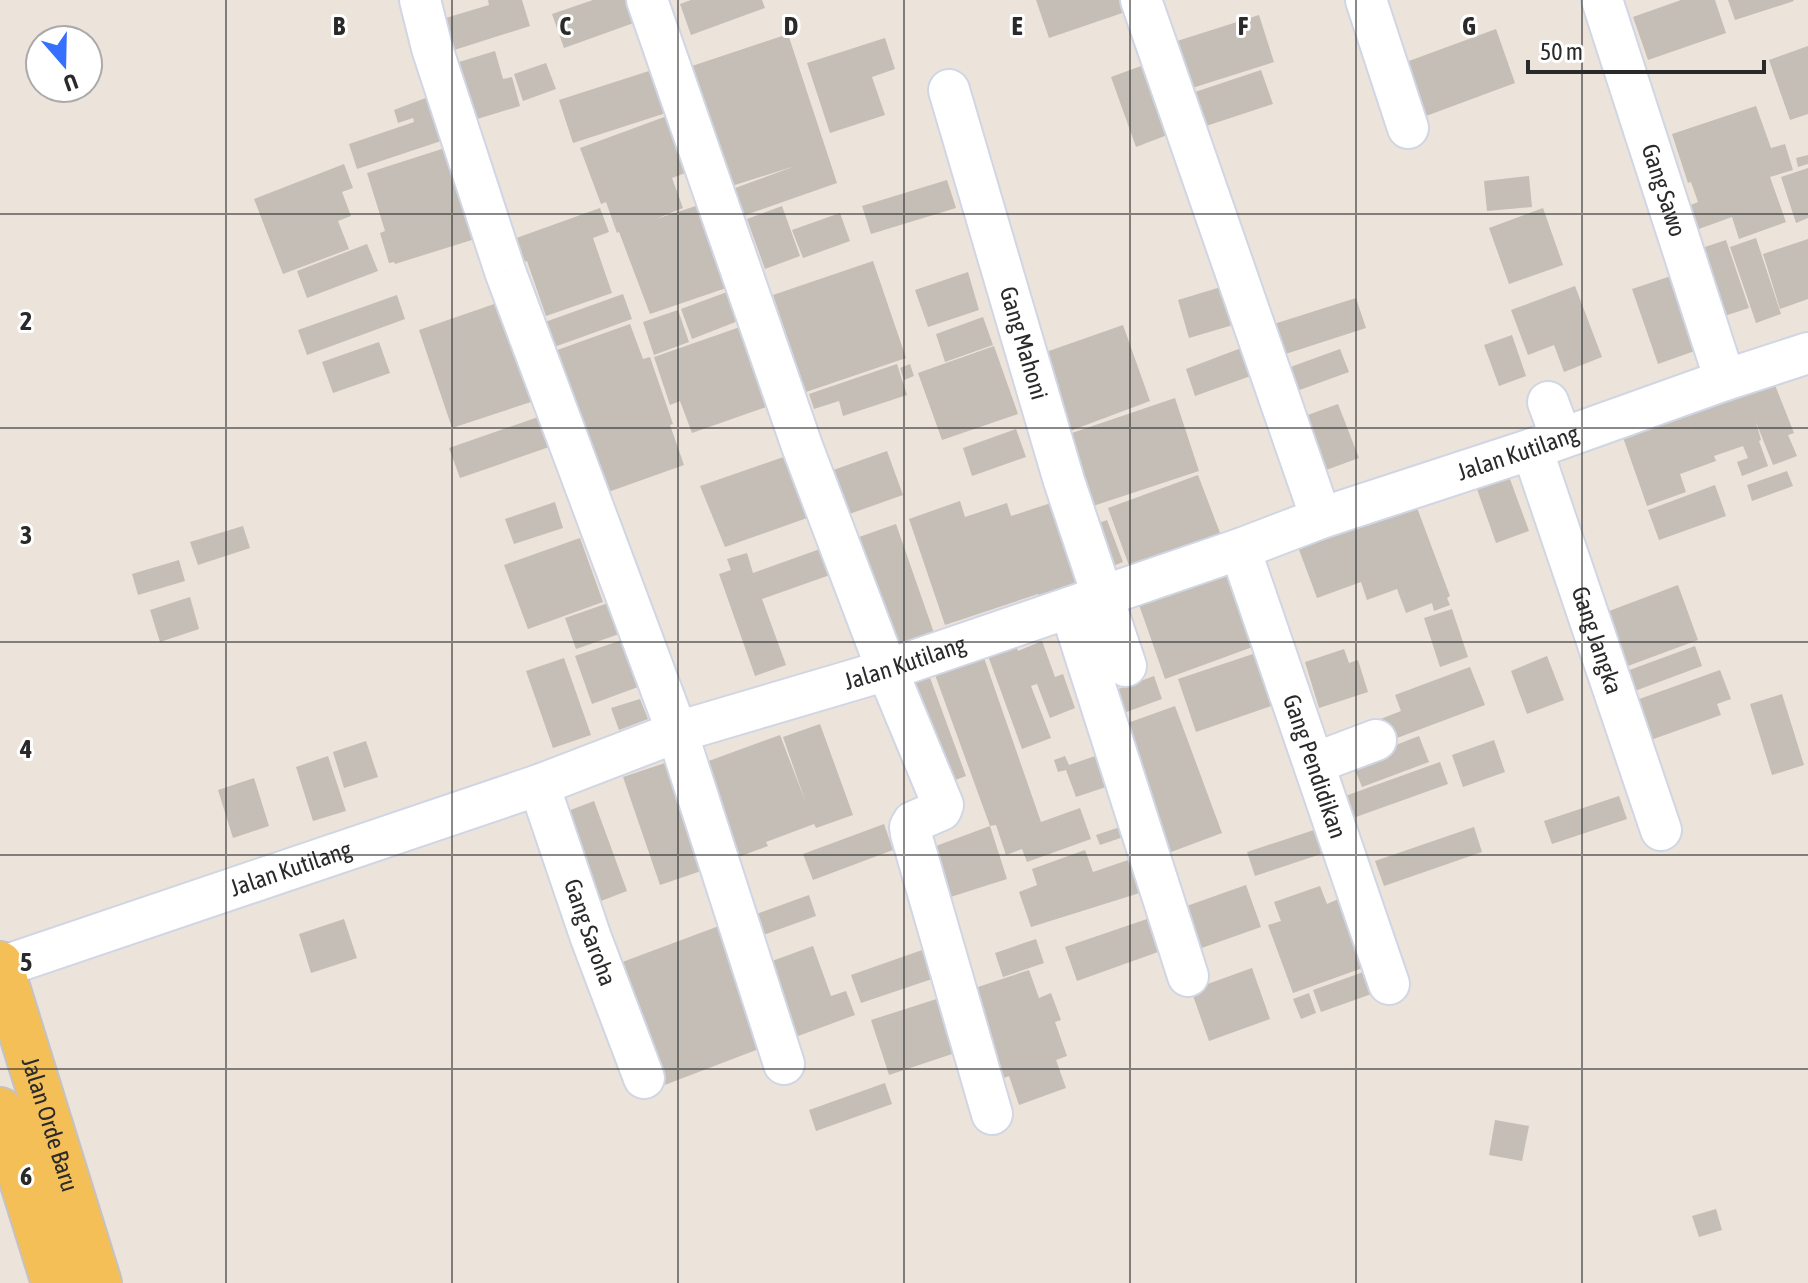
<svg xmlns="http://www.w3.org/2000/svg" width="1808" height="1283" viewBox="0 0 1808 1283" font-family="'Asap Condensed',sans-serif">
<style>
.building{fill:#c4beb6}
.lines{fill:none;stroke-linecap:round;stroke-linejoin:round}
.minor-casing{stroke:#d0d6e3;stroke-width:44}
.major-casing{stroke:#c3c3c3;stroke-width:48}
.minor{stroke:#fff;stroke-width:40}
.major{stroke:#f5bf57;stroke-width:44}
.grid{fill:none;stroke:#2a2a2a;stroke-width:2;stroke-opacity:0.55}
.labels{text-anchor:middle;stroke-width:6;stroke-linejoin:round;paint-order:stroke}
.street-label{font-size:24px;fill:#2a2a2a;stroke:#fff}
.grid-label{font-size:26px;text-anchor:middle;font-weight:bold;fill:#2a2a2a;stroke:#fff;stroke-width:6;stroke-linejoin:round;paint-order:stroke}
</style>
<rect width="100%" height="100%" fill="#ece3db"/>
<path class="building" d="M488 0H522L530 26 448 52 439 20 489 5Z
M593 0H635L642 20 564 48 552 14Z
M691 0H762L765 8 691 35 680 4Z
M1036 0H1134L1137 8 1049 38Z
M1681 0H1715L1726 33 1648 60 1633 17Z
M1728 0H1793L1794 1 1735 20Z
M1259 15 1274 62 1189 89 1174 42Z
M1496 29 1515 83 1418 119 1398 65Z
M788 34 837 183 737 218 727 191 795 166 722 189 683 69Z
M885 38 895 69 872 77 885 115 830 133 807 63Z
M1808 46V114L1790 120 1769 60Z
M495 51 503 79 512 77 520 106 464 123 455 94 468 91 459 62Z
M1152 62 1170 134 1136 147 1111 77Z
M546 63 556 89 523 101 514 74Z
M652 70 666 113 573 143 559 100Z
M1261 70 1273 104 1200 128 1189 94Z
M436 94 444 140 357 169 349 144 414 122 413 118 398 123 394 110Z
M1756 106 1771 148 1785 144 1793 170 1770 177 1786 222 1739 239 1732 217 1696 230 1688 206 1698 202 1691 182 1688 183 1672 134Z
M667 116 688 172 672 178 683 208 656 219 705 203 732 286 650 314 619 232 617 233 606 202 601 204 580 148Z
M445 148 475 239 395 264 394 262 389 263 380 233 385 231 367 173Z
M1808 155V164L1798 167 1796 158Z
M344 164 353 188 342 192 351 216 338 221 349 249 283 274 254 199Z
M1808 168V218L1796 223 1781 177Z
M1529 176 1532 207 1487 211 1484 181Z
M947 180 956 208 871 234 862 206Z
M782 206 800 256 765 269 747 219Z
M600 208 609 232 593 238 612 293 546 316 527 261 516 265 508 241Z
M1543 208 1563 265 1509 284 1489 228Z
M840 213 850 241 803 258 792 230Z
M1756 238 1781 314 1756 323 1730 247Z
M1808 239V299L1780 309 1763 254Z
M1726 240 1749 308 1715 319 1693 251Z
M367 244 378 271 307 298 297 271Z
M873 261 906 358 806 392 773 295Z
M968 272 979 310 928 327 915 290Z
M1680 273 1706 347 1658 364 1632 289Z
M1575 286 1602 357 1564 372 1554 345 1528 355 1511 310Z
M1221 287 1233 325 1189 338 1178 300Z
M727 292 738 321 692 339 681 309Z
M623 294 632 319 543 351 534 326Z
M397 295 405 319 307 355 298 330Z
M1356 298 1366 328 1270 359 1261 328Z
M500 302 534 401 452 428 419 330Z
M678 310 689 342 654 355 643 322Z
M983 317 993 345 945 362 936 334Z
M630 324 643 359 650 357 673 424 670 425 684 465 597 496 546 354Z
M1123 325 1150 401 1070 431 1054 388 1059 386 1046 352Z
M740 327 769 406 692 433 680 401 670 405 654 357Z
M1512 335 1526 376 1499 386 1484 345Z
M379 342 390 373 333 393 322 362Z
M1249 345 1259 373 1195 396 1186 369Z
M994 346 1018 414 942 440 918 373Z
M1340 349 1349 372 1294 392 1285 369Z
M897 364 907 395 843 416 839 401 814 409 809 394Z
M910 364 914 376 904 380 900 368Z
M1773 380 1794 433 1788 435 1797 456 1773 465 1756 422 1761 440 1759 441 1768 466 1742 476 1737 462 1748 458 1743 446 1714 456 1716 461 1680 474 1686 492 1647 506 1618 423Z
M1175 398 1199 471 1093 506 1069 434Z
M1338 404 1359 458 1315 474 1294 420Z
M544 415 555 445 460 478 449 448Z
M1016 429 1026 457 972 476 963 448Z
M887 451 903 495 838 518 822 474Z
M798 452 809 483 796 488 807 518 725 547 700 486Z
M1503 460 1529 531 1496 543 1471 472Z
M1787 471 1793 486 1752 501 1747 485Z
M1198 475 1222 538 1131 571 1108 508Z
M1715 485 1726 516 1659 540 1648 510Z
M960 501 965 517 1007 503 1011 516 1051 503 1079 586 1040 599 1038 594 945 625 909 519Z
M555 502 563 528 514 544 505 519Z
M1416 505 1450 596 1447 598 1450 605 1434 611 1432 603 1406 613 1397 589 1367 600 1361 582 1317 598 1298 547Z
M1107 520 1123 562 1098 572 1082 529Z
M896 524 934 633 881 652 842 543Z
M243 526 250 548 198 565 190 542Z
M580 538 603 602 528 629 504 565Z
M820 549 830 575 762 599 786 665 755 676 719 574 731 570 727 559 747 553 753 573Z
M179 560 185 581 138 595 132 574Z
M1229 565 1258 645 1165 679 1137 599Z
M1678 585 1698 640 1617 670 1596 616Z
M190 597 199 629 160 642 150 610Z
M611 602 622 633 576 649 565 618Z
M1452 609 1468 657 1440 667 1424 618Z
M622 640 638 687 592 704 575 656Z
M1042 641 1055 677 1063 674 1075 708 1050 718 1037 684 1031 686 1051 738 1022 749 987 653 1015 642 1018 651Z
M1695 646 1702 666 1632 692 1624 672Z
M1344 649 1349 663 1358 660 1368 692 1319 708 1305 662Z
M1259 652 1277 704 1196 732 1178 679Z
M983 655 1041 822 1080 808 1091 839 1027 862 1022 849 1006 855 996 825 990 826 934 672Z
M1547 656 1564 700 1527 714 1511 671Z
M564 658 591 735 553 748 526 671Z
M1470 667 1485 705 1381 744 1373 722 1401 711 1395 695Z
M1720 670 1731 699 1717 704 1721 715 1645 742 1631 702Z
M929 675 966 776 939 786 902 685Z
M1154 676 1162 699 1121 714 1113 691Z
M1782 694 1804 765 1772 775 1750 704Z
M640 699 648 719 619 730 611 708Z
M1175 706 1222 833 1171 852 1125 724Z
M820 724 853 815 816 828 814 824 766 842 768 846 730 860 695 766 780 735 806 803 783 737Z
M1419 736 1429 762 1362 787 1352 762Z
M1494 740 1505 772 1463 787 1452 755Z
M366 741 378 777 344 788 333 752Z
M1104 753 1115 784 1076 797 1066 770 1058 772 1054 760 1065 756 1069 765Z
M328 756 346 811 313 821 296 767Z
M668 762 704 870 660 885 623 777Z
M1440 762 1448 784 1342 822 1334 800Z
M254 778 269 826 233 838 218 790Z
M1619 796 1627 819 1552 844 1544 821Z
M594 801 627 891 588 906 555 816Z
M884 824 893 850 813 880 803 854Z
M1126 825 1129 835 1100 845 1096 835Z
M990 826 1007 879 941 900 925 850Z
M1474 827 1482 852 1384 886 1375 861Z
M1317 829 1324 853 1255 876 1247 852Z
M1085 850 1093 872 1134 858 1146 891 1031 927 1019 892 1037 885 1032 869Z
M1246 885 1261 927 1196 950 1181 908Z
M1320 886 1327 904 1343 897 1368 966 1293 993 1268 925 1281 921 1274 902Z
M809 895 816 916 747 941 740 920Z
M344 919 357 958 311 973 299 934Z
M1147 919 1158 952 1077 981 1065 947Z
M727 923 772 1044 662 1086 617 964Z
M1036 939 1044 963 1003 977 995 953Z
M813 946 831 996 846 991 855 1015 790 1039 756 967Z
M925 949 935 978 861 1003 851 975Z
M1252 968 1270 1019 1209 1041 1191 990Z
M1029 970 1039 998 1051 993 1061 1020 1055 1022 1067 1056 1056 1060 1066 1088 1019 1105 1009 1076 988 1084 975 988Z
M1369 970 1377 992 1321 1012 1313 990Z
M1309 993 1316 1013 1301 1019 1293 999Z
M946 996 964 1050 889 1075 871 1020Z
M885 1083 892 1104 816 1131 809 1110Z
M1495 1120 1529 1126 1522 1161 1489 1155Z
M1716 1209 1722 1230 1699 1237 1692 1216Z"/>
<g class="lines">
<defs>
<g id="minor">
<path d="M420 0 432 48 505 271 677 732 784 1064"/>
<path d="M647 0 802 446 887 670 943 805 941 810 913 822 910 827 911 834 992 1114"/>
<path d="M1141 0 1321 518"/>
<path d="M1366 0 1408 128"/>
<path id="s1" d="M1602 0 1725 380"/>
<path id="s2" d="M949 90 1064 481 1126 666"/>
<path d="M1548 402 1561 437"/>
<path id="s3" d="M1532 449 1661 830"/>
<path id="s4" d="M1240 549 1389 984"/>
<path d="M1070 608 1188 976"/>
<path d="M1315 763 1376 740"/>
<path id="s5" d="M539 785 591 938 644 1078"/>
<path id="s6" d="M1 967 539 785 677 732 887 670 1240 549 1321 518 1532 449 1725 380 1808 353"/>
</g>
<g id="major">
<path id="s7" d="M0 964 99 1283"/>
<path d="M0 1110 54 1283"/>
</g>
</defs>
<use href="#minor" class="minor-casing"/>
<use href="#major" class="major-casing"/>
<use href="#minor" class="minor"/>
<use href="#major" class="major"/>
</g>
<path class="grid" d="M226 0V1283M452 0V1283M678 0V1283M904 0V1283M1130 0V1283M1356 0V1283M1582 0V1283M0 214H1808M0 428H1808M0 642H1808M0 855H1808M0 1069H1808"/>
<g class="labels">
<g class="street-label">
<text dy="8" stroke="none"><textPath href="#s1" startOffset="200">Gang Sawo</textPath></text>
<text dy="8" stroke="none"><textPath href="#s2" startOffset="264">Gang Mahoni</textPath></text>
<text dy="8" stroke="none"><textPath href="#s6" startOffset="1602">Jalan Kutilang</textPath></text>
<text dy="8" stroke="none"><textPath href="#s3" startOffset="202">Gang Jangka</textPath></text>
<text dy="8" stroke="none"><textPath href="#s6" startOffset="954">Jalan Kutilang</textPath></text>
<text dy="8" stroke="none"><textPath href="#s4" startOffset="230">Gang Pendidikan</textPath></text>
<text dy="8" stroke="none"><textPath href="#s6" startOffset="306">Jalan Kutilang</textPath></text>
<text dy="8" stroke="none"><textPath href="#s5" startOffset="156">Gang Saroha</textPath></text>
<text dy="8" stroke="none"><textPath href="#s7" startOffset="168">Jalan Orde Baru</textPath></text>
</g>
</g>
<g class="grid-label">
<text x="339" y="35">B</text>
<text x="565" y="35">C</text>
<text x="791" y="35">D</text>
<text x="1017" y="35">E</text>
<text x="1243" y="35">F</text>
<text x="1469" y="35">G</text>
<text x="26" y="330">2</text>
<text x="26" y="544">3</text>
<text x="26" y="758">4</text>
<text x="26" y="971">5</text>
<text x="26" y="1185">6</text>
</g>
<g transform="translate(64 64) rotate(160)"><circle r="38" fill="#ffffff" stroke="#aaaaaa" stroke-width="2"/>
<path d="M0-6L14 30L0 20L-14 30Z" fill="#3570ff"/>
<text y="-12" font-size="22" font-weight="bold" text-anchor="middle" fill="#2a2a2a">U</text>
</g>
<path d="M1528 60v12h236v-12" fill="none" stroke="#2a2a2a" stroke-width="4"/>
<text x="1540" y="60" font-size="24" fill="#2a2a2a" stroke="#ffffff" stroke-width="6" paint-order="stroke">50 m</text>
</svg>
